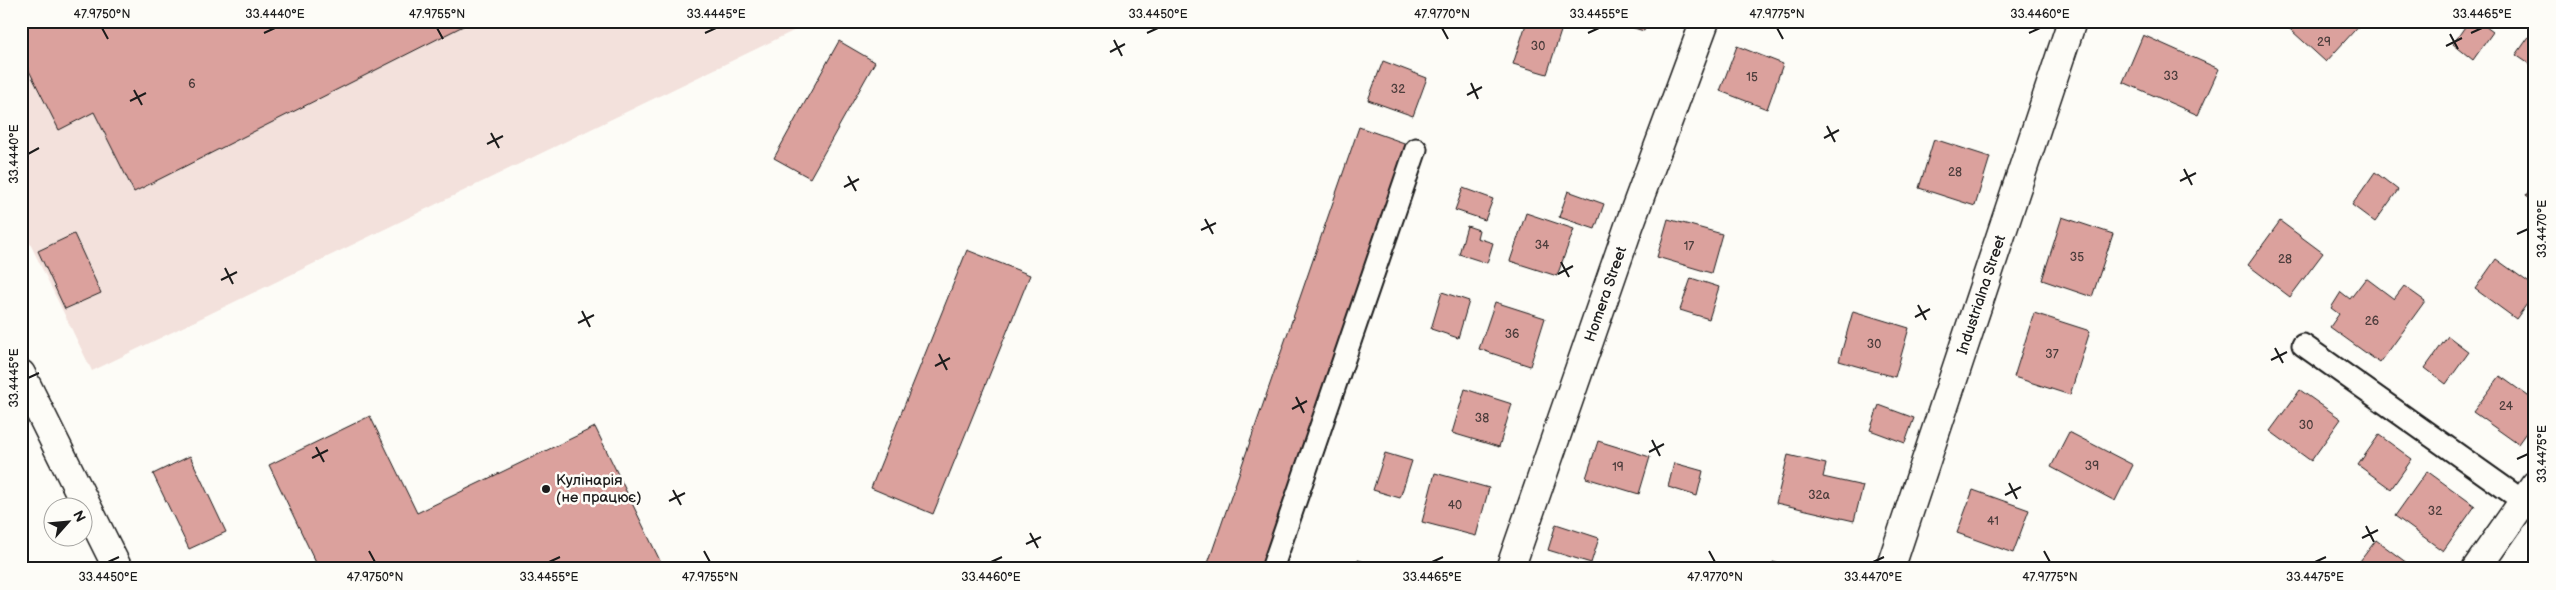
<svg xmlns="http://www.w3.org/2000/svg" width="2556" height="590" viewBox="0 0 2556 590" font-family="'Balsamiq Sans',sans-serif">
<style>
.built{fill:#f3e1dc}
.building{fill:#dba19d;stroke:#1c1c1c}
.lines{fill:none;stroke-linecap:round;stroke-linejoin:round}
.lane-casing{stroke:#1c1c1c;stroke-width:25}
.street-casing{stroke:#1c1c1c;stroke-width:31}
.lane{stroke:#fdfcf7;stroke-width:21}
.street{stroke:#fdfcf7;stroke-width:28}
.ticks{fill:none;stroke:#1c1c1c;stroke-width:2}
.poi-dot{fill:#1c1c1c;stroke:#fdfcf7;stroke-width:2}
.labels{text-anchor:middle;stroke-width:5;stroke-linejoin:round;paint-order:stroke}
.number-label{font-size:12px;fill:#4c3d3c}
.street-label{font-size:15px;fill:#1c1c1c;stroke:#fdfcf7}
.poi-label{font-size:15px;fill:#1c1c1c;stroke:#fdfcf7;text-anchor:start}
.neatline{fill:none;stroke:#1c1c1c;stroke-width:2}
.ticks-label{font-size:12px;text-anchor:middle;fill:#1c1c1c}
</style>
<rect width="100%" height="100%" fill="#fdfcf7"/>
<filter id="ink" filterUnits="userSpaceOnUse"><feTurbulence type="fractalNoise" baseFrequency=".02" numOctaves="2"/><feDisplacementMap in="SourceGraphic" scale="10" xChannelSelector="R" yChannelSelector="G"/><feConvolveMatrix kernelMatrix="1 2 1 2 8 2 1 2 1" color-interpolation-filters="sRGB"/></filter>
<g filter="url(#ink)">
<path class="built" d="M21 21H814L92 371 21 225Z"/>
<path class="building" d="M21 21H473L134 192 94 112 59 130 21 55Z
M1527 21H1539L1562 28 1547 74 1513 64Z
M1611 21H1647L1644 31Z
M2281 21H2363L2326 62Z
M2469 21H2478L2493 32 2473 60 2453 44Z
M2535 28V68L2516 55Z
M2143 35 2219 69 2198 115 2123 82Z
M839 41 875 62 810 178 774 158Z
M1737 46 1783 64 1767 109 1720 91Z
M1383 61 1427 78 1413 116 1368 100Z
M1359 127 1410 145 1264 569H1206Z
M1934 139 1990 157 1975 206 1919 188Z
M2375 172 2398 190 2375 222 2352 205Z
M2535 182V202L2526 195Z
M1463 188 1493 199 1485 220 1455 210Z
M1568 191 1604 204 1595 229 1559 217Z
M1526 213 1574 229 1557 276 1510 261Z
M2062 217 2113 234 2092 297 2042 280Z
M1668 219 1722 234 1711 273 1657 257Z
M2280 221 2323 253 2290 297 2248 265Z
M1467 226 1479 230 1477 238 1493 243 1487 263 1459 254Z
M74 234 101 293 65 309 38 251Z
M967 250 1030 275 933 514 871 488Z
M2496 259 2535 287V293L2516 319 2475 289Z
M1691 278 1719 287 1709 319 1680 310Z
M2366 278 2394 299 2404 286 2425 301 2380 363 2330 327 2339 314 2331 308 2341 292 2350 299Z
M1442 292 1469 301 1458 338 1431 329Z
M1495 302 1545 318 1530 366 1479 349Z
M1853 311 1909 328 1895 377 1839 361Z
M2034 313 2090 331 2070 395 2014 377Z
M2448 336 2469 352 2446 384 2425 368Z
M2500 376 2535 401V420L2518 444 2473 412Z
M1465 389 1512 404 1499 447 1452 433Z
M2300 390 2341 419 2311 461 2270 431Z
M1879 405 1914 418 1905 443 1870 430Z
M370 416 417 513 595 427 664 569H319L269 465Z
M2069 432 2133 465 2115 501 2051 467Z
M2379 435 2412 459 2391 489 2358 465Z
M1598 441 1650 457 1639 494 1586 478Z
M1385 453 1412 461 1400 498 1373 490Z
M1788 455 1826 464 1823 477 1863 486 1854 521 1776 503Z
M190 456 226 532 189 549 153 474Z
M1674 463 1703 471 1697 496 1668 487Z
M2427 471 2475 506 2443 551 2395 516Z
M1435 473 1489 488 1476 536 1422 522Z
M1973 490 2029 510 2013 553 1957 533Z
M1556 524 1599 538 1591 563 1548 550Z
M2376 540 2415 569H2354Z
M1358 560 1385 568V569H1356Z
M1773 562 1795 569H1771Z"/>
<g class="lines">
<defs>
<path id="lane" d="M2303 345 2523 501
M1272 569 1416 149"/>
<g id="street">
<path d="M21 374 118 569"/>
<path id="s1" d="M1510 569 1629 226 1705 21"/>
<path id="s2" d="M1890 569 2072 21"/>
<path d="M2476 569 2535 485"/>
</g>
</defs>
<use href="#lane" class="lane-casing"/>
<use href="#street" class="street-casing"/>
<use href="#lane" class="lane"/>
<use href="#street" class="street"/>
</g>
</g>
<path class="ticks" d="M102 28 108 39M437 28 443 39M1442 28 1448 39M1777 28 1783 39M264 33 275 28M705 33 716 28M1147 33 1158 28M1588 33 1599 28M2029 33 2040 28M2471 33 2482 28M2450 34 2458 49M1114 40 1122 56M2446 46 2462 38M1110 52 1125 44M1471 83 1478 99M134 90 142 105M1467 95 1482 87M130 101 146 93M1827 126 1835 142M491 133 499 148M1824 138 1839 130M487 144 503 136M28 154 39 148M2184 169 2192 185M848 176 856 191M2180 181 2196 173M844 187 859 179M1205 219 1213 234M1201 230 1216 223M2517 234 2528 229M1561 262 1569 277M225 268 233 284M1558 274 1573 266M221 280 237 272M1918 305 1926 320M582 311 590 327M1915 317 1930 309M578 323 594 315M2275 348 2283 363M939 354 947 370M2271 360 2287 352M935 366 950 358M28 378 39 373M1296 397 1304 413M1292 409 1307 401M1652 440 1660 456M316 447 324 462M1649 452 1664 444M312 458 328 450M2517 459 2528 454M2009 483 2017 499M673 490 681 505M2005 495 2021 487M669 501 685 493M2366 526 2374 542M1030 533 1038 548M2362 538 2378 530M1026 544 1041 537M369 551 375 562M704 551 710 562M1709 551 1715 562M2044 551 2050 562M108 562 119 557M549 562 560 557M991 562 1002 557M1432 562 1443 557M1873 562 1884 557M2315 562 2326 557"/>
<circle class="poi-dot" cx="546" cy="489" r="5"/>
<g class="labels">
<g class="number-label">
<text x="2324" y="46">29</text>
<text x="1538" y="50">30</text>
<text x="2171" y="80">33</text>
<text x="1752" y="81">15</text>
<text x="192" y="88">6</text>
<text x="1398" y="93">32</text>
<text x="1955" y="176">28</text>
<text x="1542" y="249">34</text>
<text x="1689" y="250">17</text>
<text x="2077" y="261">35</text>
<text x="2285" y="263">28</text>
<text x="2372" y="325">26</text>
<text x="1512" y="338">36</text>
<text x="1874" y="348">30</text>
<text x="2052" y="358">37</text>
<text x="2506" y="410">24</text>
<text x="1482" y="422">38</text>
<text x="2306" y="429">30</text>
<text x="2092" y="470">39</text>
<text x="1618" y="471">19</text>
<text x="1819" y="499">32а</text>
<text x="1455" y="509">40</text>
<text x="2435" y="515">32</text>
<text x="1993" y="525">41</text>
</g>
<g class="street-label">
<text dy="5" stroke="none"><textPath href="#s1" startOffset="291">Homera Street</textPath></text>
<text dy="5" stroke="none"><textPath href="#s2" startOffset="289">Industrialna Street</textPath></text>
</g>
<g class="poi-label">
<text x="556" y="485">Кулінарія<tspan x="556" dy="17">(не працює)</tspan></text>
</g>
</g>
<rect width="2556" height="590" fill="none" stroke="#fdfcf7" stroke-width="55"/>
<g transform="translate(68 522) rotate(63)"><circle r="24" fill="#fdfcf7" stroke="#a3a29f"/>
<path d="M0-4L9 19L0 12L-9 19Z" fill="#1c1c1c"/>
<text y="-8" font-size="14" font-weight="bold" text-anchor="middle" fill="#1c1c1c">N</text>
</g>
<rect x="28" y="28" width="2500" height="534" class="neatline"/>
<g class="ticks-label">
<text x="102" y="18">47.9750°N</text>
<text x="275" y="18">33.4440°E</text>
<text x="437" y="18">47.9755°N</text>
<text x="716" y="18">33.4445°E</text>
<text x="1158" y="18">33.4450°E</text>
<text x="1442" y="18">47.9770°N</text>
<text x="1599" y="18">33.4455°E</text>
<text x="1777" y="18">47.9775°N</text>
<text x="2040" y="18">33.4460°E</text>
<text x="2482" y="18">33.4465°E</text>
<text transform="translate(14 154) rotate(-90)" y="4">33.4440°E</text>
<text transform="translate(2542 229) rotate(-90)" y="4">33.4470°E</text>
<text transform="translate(14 378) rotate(-90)" y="4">33.4445°E</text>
<text transform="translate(2542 454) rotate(-90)" y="4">33.4475°E</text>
<text x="108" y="581">33.4450°E</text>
<text x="375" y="581">47.9750°N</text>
<text x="549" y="581">33.4455°E</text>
<text x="710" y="581">47.9755°N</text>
<text x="991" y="581">33.4460°E</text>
<text x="1432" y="581">33.4465°E</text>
<text x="1715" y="581">47.9770°N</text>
<text x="1873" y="581">33.4470°E</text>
<text x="2050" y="581">47.9775°N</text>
<text x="2315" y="581">33.4475°E</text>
</g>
</svg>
